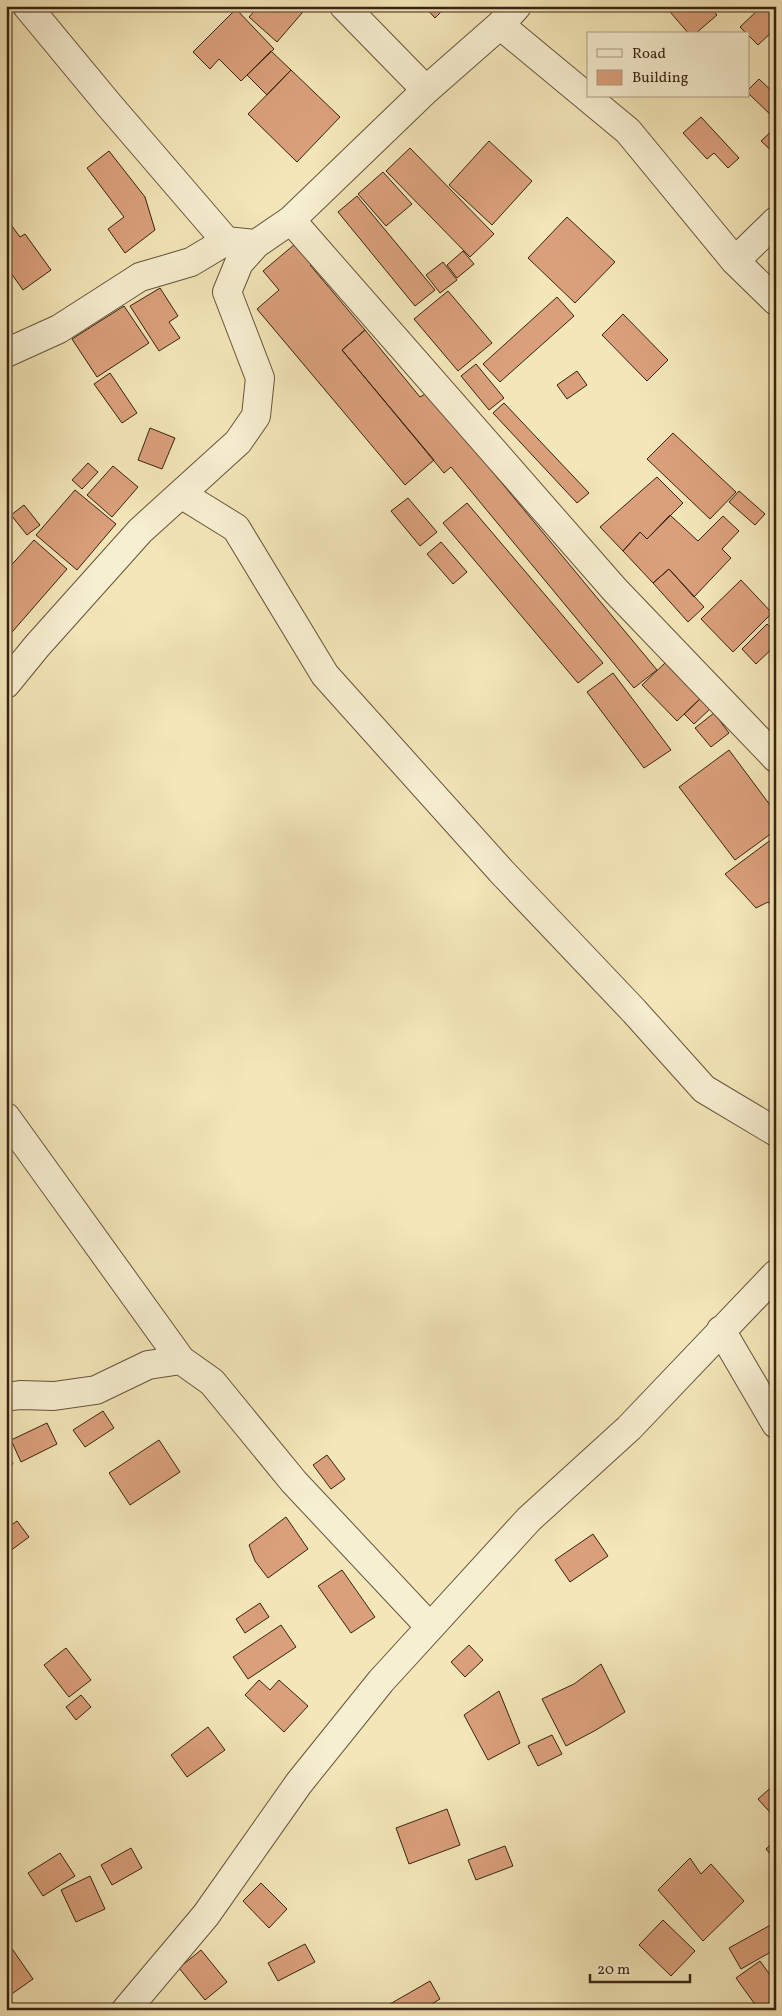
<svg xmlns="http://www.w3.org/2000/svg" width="782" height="2016" viewBox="0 0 782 2016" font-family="Vollkorn,serif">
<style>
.building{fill:#daa07b;stroke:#382213}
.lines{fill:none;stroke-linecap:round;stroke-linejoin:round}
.street-casing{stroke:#67533c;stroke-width:30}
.street{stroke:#f7efd1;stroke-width:28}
</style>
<rect width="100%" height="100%" fill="#f3e6b8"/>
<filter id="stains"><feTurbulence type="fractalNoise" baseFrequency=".004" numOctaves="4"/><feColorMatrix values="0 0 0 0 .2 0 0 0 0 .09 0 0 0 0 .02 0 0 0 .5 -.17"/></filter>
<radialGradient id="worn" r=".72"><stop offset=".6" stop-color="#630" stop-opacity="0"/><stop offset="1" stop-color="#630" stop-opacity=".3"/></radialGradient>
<path class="building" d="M259 6H308L277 42 249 17Z
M424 6H447L435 18Z
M665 6H709L717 15 695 34H689Z
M762 6H776V33L774 30 758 45 740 27Z
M236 9 274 49 241 81 219 59 210 69 193 52Z
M271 51 291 70 267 95 247 75Z
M291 70 340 117 297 162 248 114Z
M759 79 776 95V120L748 93V90Z
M701 117 739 158 728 168 714 153 707 159 683 133Z
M776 127V155L761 141Z
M489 141 532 181 492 225 449 185Z
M410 148 494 234 470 257 386 171Z
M109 151 145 197 155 230 125 253 108 229 124 217 87 168Z
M383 172 412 204 386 226 358 194Z
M357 196 435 290 415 306 338 212Z
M567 217 615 262 575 303 528 258Z
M6 218 20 237 25 234 51 270 23 290 6 266Z
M301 239 317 259 310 265 365 330 342 350 434 460 405 485 257 309 279 290 263 271Z
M463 251 474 264 457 278 447 265Z
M443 262 457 280 440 293 426 275Z
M160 288 178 316 169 322 180 338 159 351 130 306Z
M448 291 492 343 458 371 414 319Z
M557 297 574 316 500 382 483 364Z
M124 306 149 343 97 377 72 339Z
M623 314 668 360 647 381 602 335Z
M365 330 420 397 427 393 657 670 634 688 451 467 444 473 342 350Z
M476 364 504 398 489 410 461 376Z
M577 371 587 385 567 399 557 385Z
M110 373 137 413 122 423 94 384Z
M504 403 589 493 577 503 493 413Z
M150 428 175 438 162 469 138 460Z
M673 433 736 492 710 519 647 459Z
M88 463 98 472 82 489 72 480Z
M113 466 138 487 112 517 87 495Z
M657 477 683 503 647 539 640 532 623 551 600 527Z
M75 490 116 524 77 570 36 535Z
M739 491 765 514 755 525 729 502Z
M408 498 437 532 420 546 391 511Z
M467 503 603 663 578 683 443 523Z
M24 505 40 525 27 535 11 515Z
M670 515 698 541 723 516 739 531 722 549 731 558 694 597 669 569 653 583 623 551 640 532 647 539Z
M34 540 67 569 6 639V571Z
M441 542 467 572 453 584 427 554Z
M669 569 704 607 688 622 653 583Z
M741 580 772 613 733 652 701 619Z
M767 624 776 633V645L756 664 742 649Z
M666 662 701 698 677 721 642 685Z
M613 673 671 750 644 768 587 692Z
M701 698 711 708 694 724 684 714Z
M714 713 729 733 711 747 695 728Z
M729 750 776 813V830L735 860 679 787Z
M776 836V909L768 902 756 908 725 874Z
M103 1411 114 1428 85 1447 73 1430Z
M47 1423 57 1444 21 1462 11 1440Z
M159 1440 180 1472 130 1505 109 1473Z
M6 1450 13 1464 6 1468Z
M327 1455 345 1479 331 1489 313 1465Z
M286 1517 308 1549 268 1578 255 1561 249 1545Z
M17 1521 29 1537 6 1554V1529Z
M593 1534 608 1556 570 1582 555 1560Z
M342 1570 375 1617 351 1633 318 1586Z
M260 1603 269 1617 245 1633 236 1619Z
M281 1625 296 1647 248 1679 233 1657Z
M469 1645 483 1660 465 1677 451 1662Z
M66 1648 91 1680 69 1697 44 1665Z
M601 1664 625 1712 596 1730 566 1746 542 1699 574 1684Z
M259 1680 270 1690 279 1680 308 1706 284 1732 245 1695Z
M499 1691 520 1743 488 1760 464 1715Z
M81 1695 91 1707 76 1720 66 1707Z
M208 1727 225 1750 187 1777 171 1755Z
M552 1735 562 1754 538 1766 528 1746Z
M776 1783V1819L758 1799Z
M447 1809 460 1845 409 1864 396 1828Z
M776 1840V1861L766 1849Z
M505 1846 513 1866 476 1880 468 1860Z
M131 1848 142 1868 112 1885 101 1865Z
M60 1853 75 1876 43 1896 28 1873Z
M690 1858 701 1874 711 1864 744 1901 703 1941 658 1890Z
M90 1876 105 1909 76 1922 61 1890Z
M261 1883 287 1909 269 1928 243 1901Z
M663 1920 695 1951 671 1976 639 1945Z
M776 1922V1949L741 1969 729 1948Z
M6 1940 33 1979 6 1998Z
M305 1944 315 1962 278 1981 268 1963Z
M201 1950 227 1982 205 2000 179 1968Z
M760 1961 776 1983V1998L759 2010 736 1978Z
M430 1981 440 1999 422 2010H393L390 2004Z"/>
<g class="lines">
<defs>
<path id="street" d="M27 6 109 105 226 241 256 244
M344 6 426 90
M500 25 628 131 735 261 776 301
M291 220 615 590 776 758
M735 261 776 221
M6 353 59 329 140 277 191 262 226 241
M181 494 236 528 325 675 501 871 634 1011 704 1089 776 1132
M6 684 37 646 140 531 238 442 256 416 260 378 227 292 239 263 256 244 291 220 426 90 500 25 517 6
M6 1117 181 1360
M721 1330 776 1424
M6 1397 20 1395 54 1396 96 1390 148 1365 181 1360 212 1382 294 1482 430 1627
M126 2010 206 1915 299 1783 381 1681 529 1519 629 1428 776 1274"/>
</defs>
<use href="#street" class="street-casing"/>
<use href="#street" class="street"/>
</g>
<rect width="782" height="2016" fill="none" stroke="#f3e6b8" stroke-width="25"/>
<rect x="8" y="8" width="767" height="2001" fill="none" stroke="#382213" stroke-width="2.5"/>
<rect x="12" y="12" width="757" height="1991" fill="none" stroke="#382213"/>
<rect x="587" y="32" width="162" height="65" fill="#f7efd1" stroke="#ab9d85"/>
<rect x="597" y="49" width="25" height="8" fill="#f7efd1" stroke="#ab9d85"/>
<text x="632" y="58" font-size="15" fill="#382213">Road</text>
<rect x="597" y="70" width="25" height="15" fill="#daa07b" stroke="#ab9d85"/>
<text x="632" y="82" font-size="15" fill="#382213">Building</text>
<path d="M590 1974v8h100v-8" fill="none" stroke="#382213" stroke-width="2.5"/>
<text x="597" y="1974" font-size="15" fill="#382213" stroke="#f7efd1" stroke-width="4" paint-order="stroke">20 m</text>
<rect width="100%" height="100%" filter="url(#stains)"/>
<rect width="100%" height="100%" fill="url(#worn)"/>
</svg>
